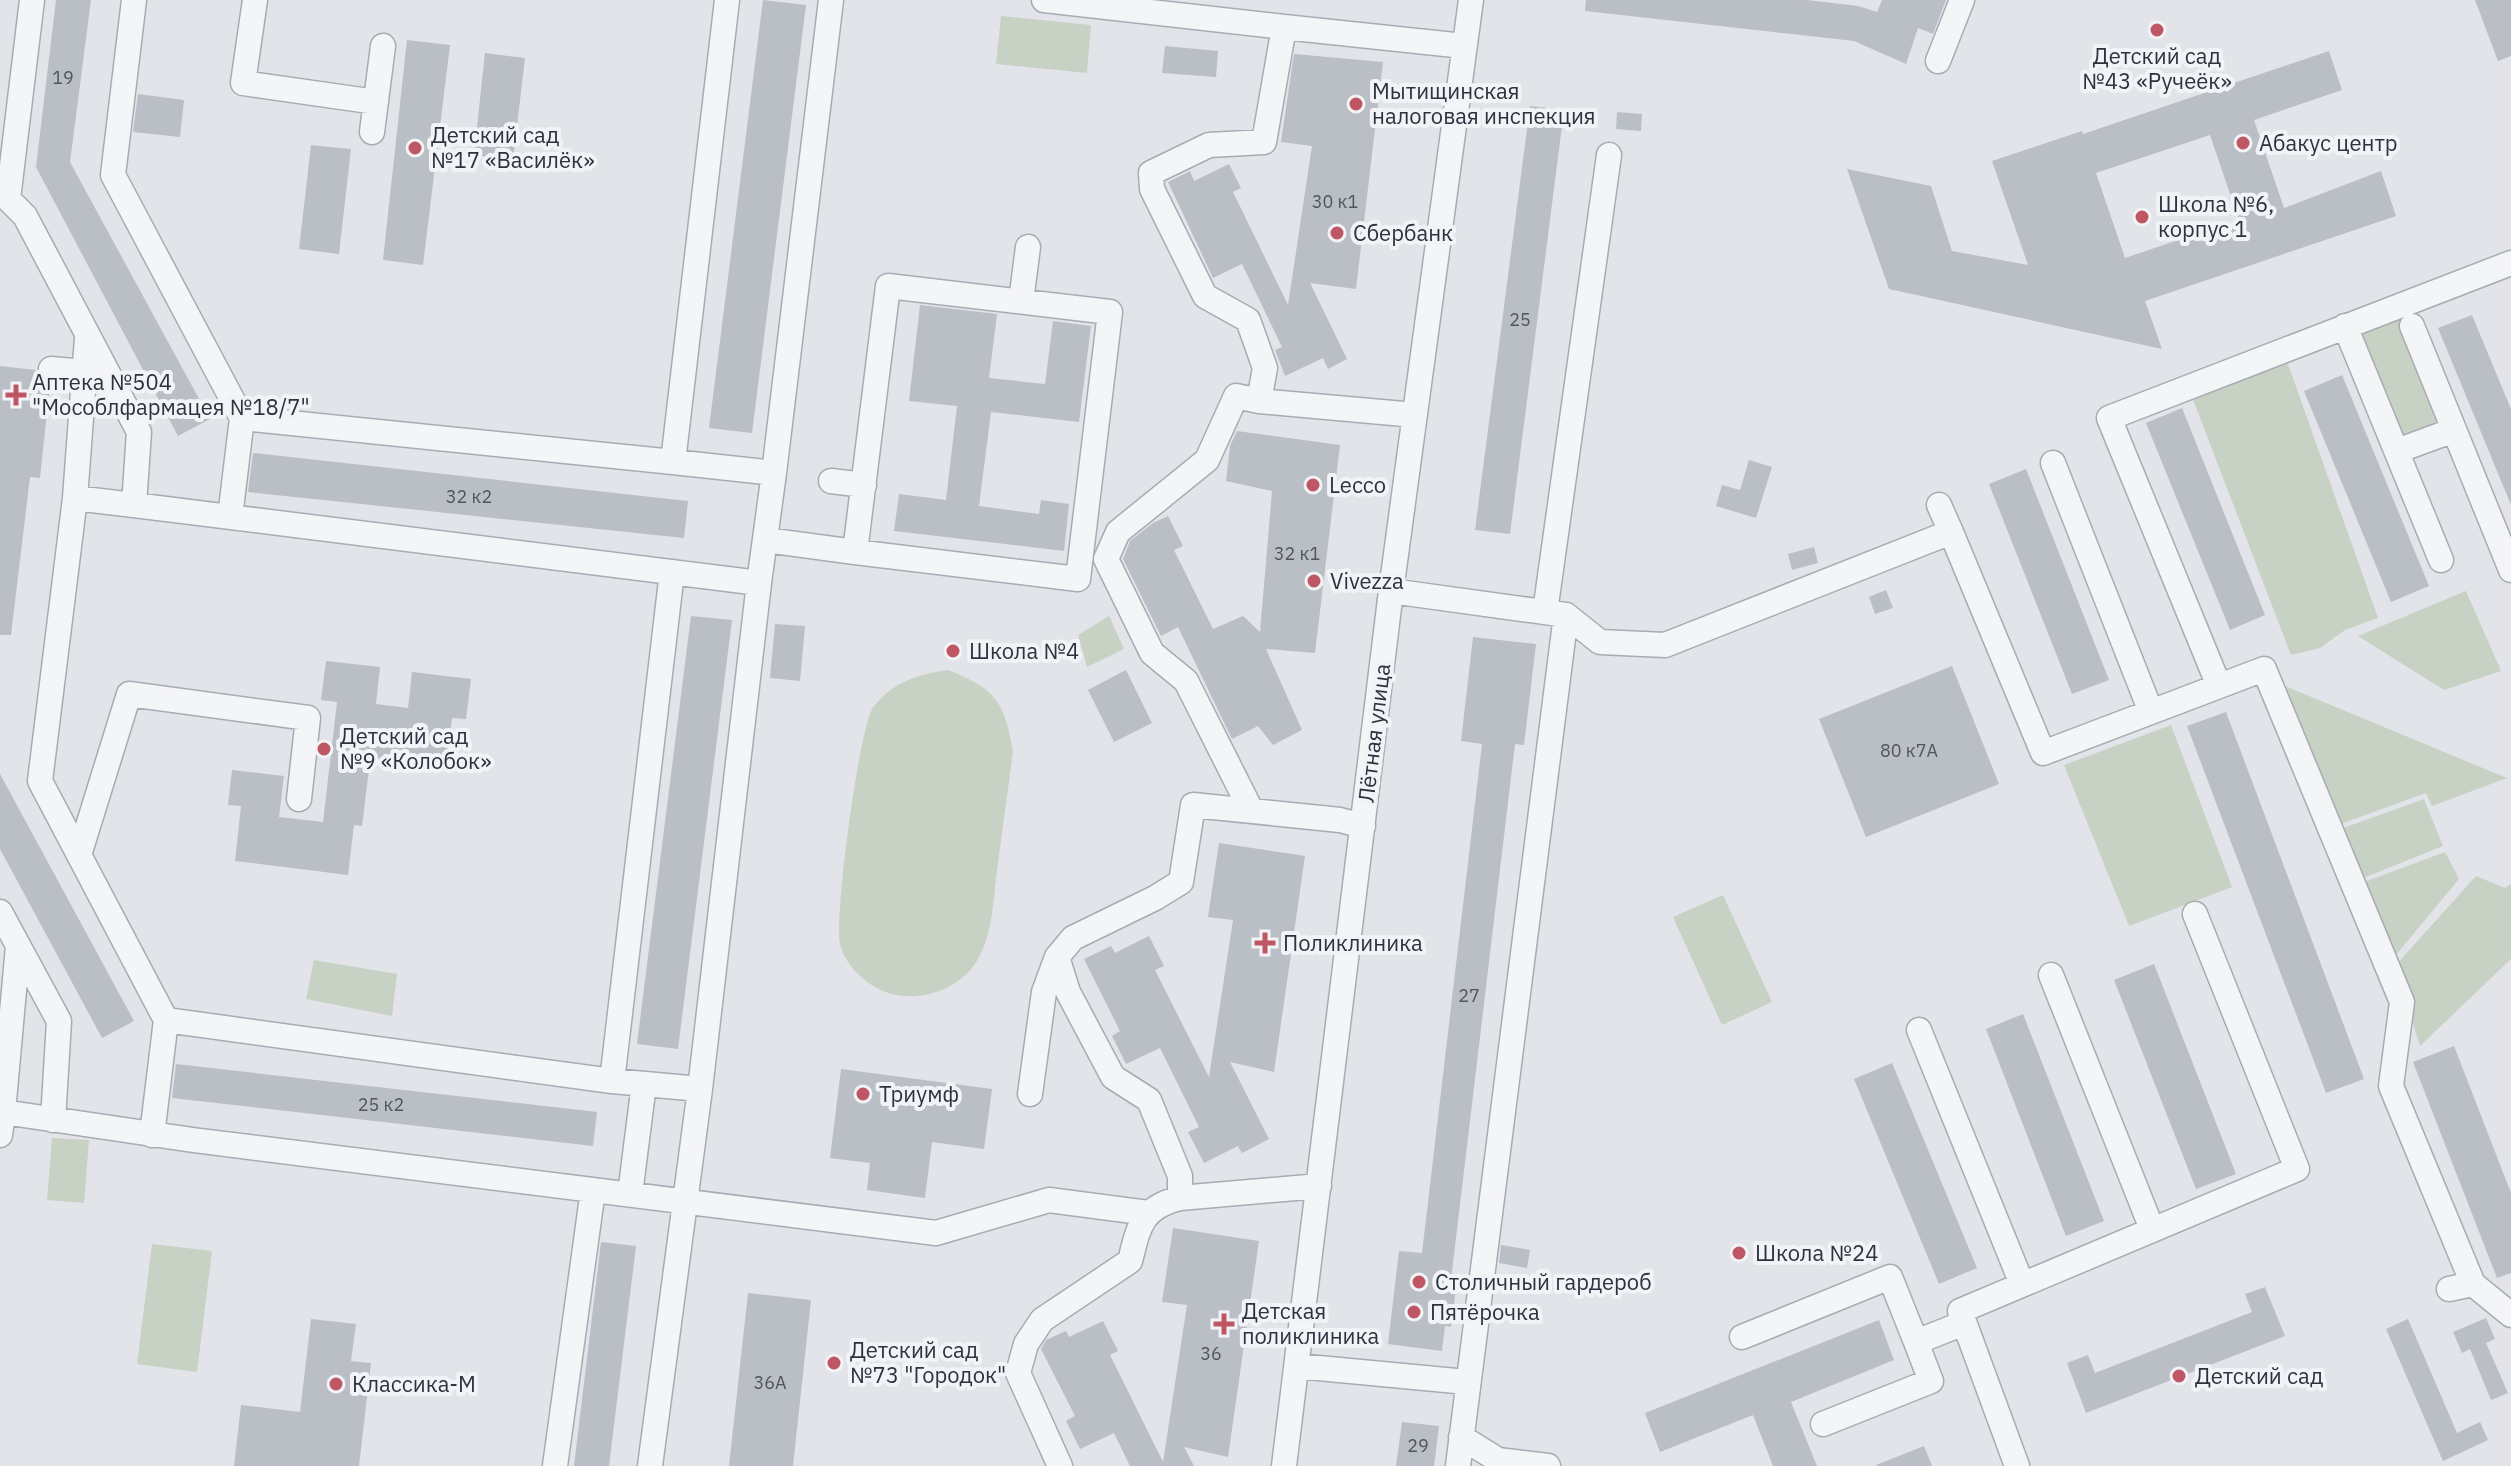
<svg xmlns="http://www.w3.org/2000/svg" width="2511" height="1466" viewBox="0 0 2511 1466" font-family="'IBM Plex Sans',sans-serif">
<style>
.green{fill:#c7d2c4}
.building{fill:#babec5;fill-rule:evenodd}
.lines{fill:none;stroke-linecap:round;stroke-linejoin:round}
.minor-casing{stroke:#a8abb3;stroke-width:27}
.minor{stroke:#f4f5f7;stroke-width:24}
.poi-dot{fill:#bf5663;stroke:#f1f3f6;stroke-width:3}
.labels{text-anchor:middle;stroke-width:8;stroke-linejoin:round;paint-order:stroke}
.number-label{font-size:18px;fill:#505560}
.poi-label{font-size:22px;fill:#2c323f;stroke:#f1f3f6;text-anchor:start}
.street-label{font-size:22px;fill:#2c323f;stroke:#f1f3f6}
</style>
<rect width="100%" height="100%" fill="#e2e4e9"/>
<path class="green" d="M1001 16 1091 25 1087 73 996 64Z
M2400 311 2449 429 2405 448 2355 330Z
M2288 364 2378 618 2345 630 2320 648 2291 655 2192 397Z
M2466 591 2501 671 2444 690 2358 636Z
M1109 616 1124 649 1087 667 1078 635Z
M948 670C996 689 1004 701 1013 751 1008 791 1002 831 997 871 993 901 993 933 978 959 962 989 920 1003 889 993 868 987 845 966 840 944 834 918 859 725 874 706 893 682 919 674 948 670Z
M2275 682 2507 778 2432 806 2426 793 2335 826Z
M2171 725 2232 887 2129 926 2064 765Z
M2424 799 2443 846 2356 881 2335 831Z
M2445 852 2459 879 2391 961 2359 884Z
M2476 876 2505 888 2511 884V959L2420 1046 2395 966Z
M1723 895 1772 1002 1722 1025 1673 917Z
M314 960 397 974 392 1016 306 999Z
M52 1138 89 1140 84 1203 47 1200Z
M152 1244 212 1251 197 1372 137 1364Z"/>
<path class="building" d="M56 0H91L70 162 210 419 178 436 36 167Z
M763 0 806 5 752 433 709 428Z
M1586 0H1807L1858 6 1877 12 1882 0H1946L1933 34 1918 28 1906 64 1854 41 1585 11Z
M2475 0H2511V56L2498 61Z
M407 40 450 45 423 265 383 260Z
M1165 46 1218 51 1216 77 1162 73Z
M2329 51 2342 90 2254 120 2284 208 2381 171 2396 216 2145 301 2162 349 1889 289 1847 169 1931 186 1952 251 2028 265 1992 161 2082 131 2083 134ZM2210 135 2240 223 2192 239 2190 236 2125 258 2096 173Z
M485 53 525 58 513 160 474 155Z
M1294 54 1383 62 1356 289 1310 283 1347 359 1328 369 1323 358 1285 376 1275 350 1282 347 1242 264 1213 278 1168 182 1190 171 1194 181 1229 164 1241 188 1233 192 1288 305 1312 146 1281 142Z
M138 94 184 100 180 137 133 132Z
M1530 106 1564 110 1510 534 1475 530Z
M1617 112 1642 114 1641 131 1616 129Z
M311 145 351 149 339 254 299 249Z
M920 305 997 314 989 378 1045 384 1053 321 1091 326 1079 422 991 412 979 506 1039 514 1041 500 1069 504 1064 551 894 531 899 494 946 500 957 406 909 401Z
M2472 315 2511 409V505L2438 328Z
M0 366 36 370 42 381 50 384 40 478 30 477 11 635H0Z
M2342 375 2429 586 2391 602 2304 391Z
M2182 408 2265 615 2230 630 2146 423Z
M1237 431 1340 445 1315 653 1266 649 1302 730 1273 745 1258 726 1232 739 1178 627 1161 636 1123 559 1130 541 1153 523 1168 516 1183 546 1174 550 1213 629 1243 616 1260 632 1272 491 1226 481 1230 446Z
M253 453 688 501 684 538 248 492Z
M1749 460 1772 467 1756 518 1716 506 1722 485 1740 490Z
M2026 469 2109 680 2072 694 1989 484Z
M1814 547 1818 563 1792 570 1788 554Z
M1886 590 1893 608 1875 614 1869 597Z
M691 616 732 620 678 1049 637 1044Z
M775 624 805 626 800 681 770 678Z
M1473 637 1536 644 1524 745 1515 744 1451 1280 1457 1281 1451 1327 1445 1326 1442 1351 1388 1344 1399 1251 1422 1253 1482 744 1461 741Z
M326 661 380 667 376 704 408 708 412 672 471 679 466 719 452 718 446 769 370 761 362 826 354 825 348 875 235 861 241 806 228 805 232 770 284 776 279 817 323 822 337 702 321 700Z
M1952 666 1999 784 1866 837 1819 719Z
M1126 670 1152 723 1114 742 1088 690Z
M2226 712 2364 1079 2326 1093 2187 726Z
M0 774 134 1021 102 1038 0 849Z
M1219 843 1305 856 1274 1072 1230 1062 1269 1139 1242 1153 1238 1146 1204 1163 1188 1132 1199 1127 1160 1048 1126 1064 1112 1036 1120 1031 1084 959 1111 946 1115 953 1149 936 1164 966 1155 970 1209 1077 1233 920 1208 917Z
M2154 964 2236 1174 2196 1189 2114 980Z
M2023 1014 2104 1221 2066 1236 1986 1029Z
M2454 1046 2511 1193V1273L2497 1278 2413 1062Z
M1892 1063 1977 1268 1939 1284 1854 1079Z
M176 1064 597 1112 593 1146 172 1098Z
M841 1069 992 1089 984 1149 932 1142 925 1198 867 1190 870 1163 830 1158Z
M1173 1228 1259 1241 1228 1457 1184 1447 1194 1466H1130L1114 1433 1080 1449 1066 1421 1075 1416 1041 1349 1046 1340 1066 1331 1069 1337 1103 1321 1118 1351 1110 1355 1163 1462 1187 1305 1162 1302Z
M601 1242 636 1246 609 1466H574Z
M1501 1245 1530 1250 1527 1268 1499 1263Z
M2265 1287 2285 1336 2086 1413 2067 1363 2088 1355 2095 1373 2252 1312 2245 1294Z
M748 1293 811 1300 793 1466H729Z
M2486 1318 2495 1339 2486 1343 2508 1393 2491 1400 2470 1349 2462 1353 2453 1332Z
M311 1319 356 1324 351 1361 371 1363 359 1466H234L241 1405 300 1412Z
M2408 1319 2457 1433 2480 1422 2488 1440 2443 1461 2386 1329Z
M1879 1320 1894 1360 1791 1402 1817 1466H1773L1753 1415 1660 1452 1645 1413Z
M1402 1422 1439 1426 1434 1466H1396Z
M1924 1446 1932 1466H1877L1876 1465Z"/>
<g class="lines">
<defs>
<path id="minor" d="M32 0 8 199 25 216 139 432 134 505 75 498 40 781 166 1020 612 1081 700 1089
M134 0 113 175 242 418 673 462 727 0
M255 0 243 83 376 102
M1044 0 1284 27
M1938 61 1962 0
M372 132 383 46
M1021 301 1028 247
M2345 326 2441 560
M2412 326 2511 570
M51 369 85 372
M1259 401 1265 368 1248 320 1205 296 1152 189 1151 173 1209 145 1264 142 1284 27 1464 46
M2397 453 2405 448 2454 430
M673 462 774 473 831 0
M2053 463 2151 712
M831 481 864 485
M75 498 87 338
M134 505 759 583 700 1089 650 1466
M230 517 242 418
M1951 532 2043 753 2264 669 2402 1002 2391 1086 2473 1284 2511 1315
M766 540 855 552 1078 579 1110 312 888 286 855 552
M759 583 774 473
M1391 591 1566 615 1600 642 1665 645 1951 532 1939 505
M1545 612 1609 155
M2219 686 2109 418 2511 263
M1251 810 1186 681 1152 653 1106 559 1118 532 1207 460 1236 396 1259 401 1415 415
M79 855 129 694 308 718 299 799
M0 912 59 1021 53 1120
M2051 975 2152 1229
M1919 1030 2022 1284
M612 1081 672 572
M1030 1094 1044 992 1057 957
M3 1112 18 946
M0 1135 3 1112 193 1140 936 1233 1049 1200 1148 1213
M152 1135 166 1020
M630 1194 644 1084
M1180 1198V1176L1149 1100 1113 1077 1068 992 1057 957 1073 938 1155 898 1181 882 1193 805 1340 820 1363 826
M2449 1289 2473 1284
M1742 1337 1890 1277 1916 1342
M1297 1366 1467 1382
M1823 1424 1931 1381 1916 1342 1964 1323
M1461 1437 1498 1460 1548 1466
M555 1466 593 1190
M1060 1466 1018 1373 1026 1344 1042 1320 1130 1261C1139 1226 1141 1208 1180 1198L1319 1186
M1284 1466 1391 591 1471 0
M1458 1466 1566 615
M2017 1466 1960 1311 2297 1169 2195 914"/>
</defs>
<use href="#minor" class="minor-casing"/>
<use href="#minor" class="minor"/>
</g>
<g class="poi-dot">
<circle cx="2157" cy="30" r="8"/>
<circle cx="1356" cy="104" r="8"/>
<circle cx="2243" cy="143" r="8"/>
<circle cx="415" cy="148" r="8"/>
<circle cx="2142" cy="217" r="8"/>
<circle cx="1337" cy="233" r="8"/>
<path d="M12 383h8v8h8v8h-8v8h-8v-8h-8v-8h8z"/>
<circle cx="1313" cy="485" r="8"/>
<circle cx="1314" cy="581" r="8"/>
<circle cx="953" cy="651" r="8"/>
<circle cx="324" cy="749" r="8"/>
<path d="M1261 931h8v8h8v8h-8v8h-8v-8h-8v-8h8z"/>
<circle cx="863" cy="1094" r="8"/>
<circle cx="1739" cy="1253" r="8"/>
<circle cx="1419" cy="1282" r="8"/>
<circle cx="1414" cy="1312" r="8"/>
<path d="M1220 1312h8v8h8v8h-8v8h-8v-8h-8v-8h8z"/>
<circle cx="834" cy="1363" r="8"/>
<circle cx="2179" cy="1376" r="8"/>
<circle cx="336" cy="1384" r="8"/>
</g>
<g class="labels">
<g class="number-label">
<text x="63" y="84">19</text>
<text x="1335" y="208">30 к1</text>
<text x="1520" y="326">25</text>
<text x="469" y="503">32 к2</text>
<text x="1297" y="560">32 к1</text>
<text x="1909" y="757">80 к7А</text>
<text x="1469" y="1002">27</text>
<text x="381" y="1111">25 к2</text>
<text x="1211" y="1360">36</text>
<text x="770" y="1389">36А</text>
<text x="1418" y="1452">29</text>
</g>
<g class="poi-label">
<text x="2157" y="64" text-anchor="middle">Детский сад<tspan x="2157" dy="25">№43 «Ручеёк»</tspan></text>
<text x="1372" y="99">Мытищинская<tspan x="1372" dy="25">налоговая инспекция</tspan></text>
<text x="431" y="143">Детский сад<tspan x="431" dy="25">№17 «Василёк»</tspan></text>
<text x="2259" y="151">Абакус центр</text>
<text x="2158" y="212">Школа №6,<tspan x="2158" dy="25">корпус 1</tspan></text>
<text x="1353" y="241">Сбербанк</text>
<text x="32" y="390">Аптека №504<tspan x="32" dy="25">"Мособлфармацея №18/7"</tspan></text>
<text x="1329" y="493">Lecco</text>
<text x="1330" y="589">Vivezza</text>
<text x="969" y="659">Школа №4</text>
<text x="340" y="744">Детский сад<tspan x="340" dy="25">№9 «Колобок»</tspan></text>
<text x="1283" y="951">Поликлиника</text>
<text x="879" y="1102">Триумф</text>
<text x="1755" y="1261">Школа №24</text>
<text x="1435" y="1290">Столичный гардероб</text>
<text x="1242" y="1319">Детская<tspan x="1242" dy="25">поликлиника</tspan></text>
<text x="1430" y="1320">Пятёрочка</text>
<text x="850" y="1358">Детский сад<tspan x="850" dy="25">№73 "Городок"</tspan></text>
<text x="2195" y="1384">Детский сад</text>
<text x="352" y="1392">Классика-М</text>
</g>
<g class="street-label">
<text transform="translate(1374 733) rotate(-83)" y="8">Лётная улица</text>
</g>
</g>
</svg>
